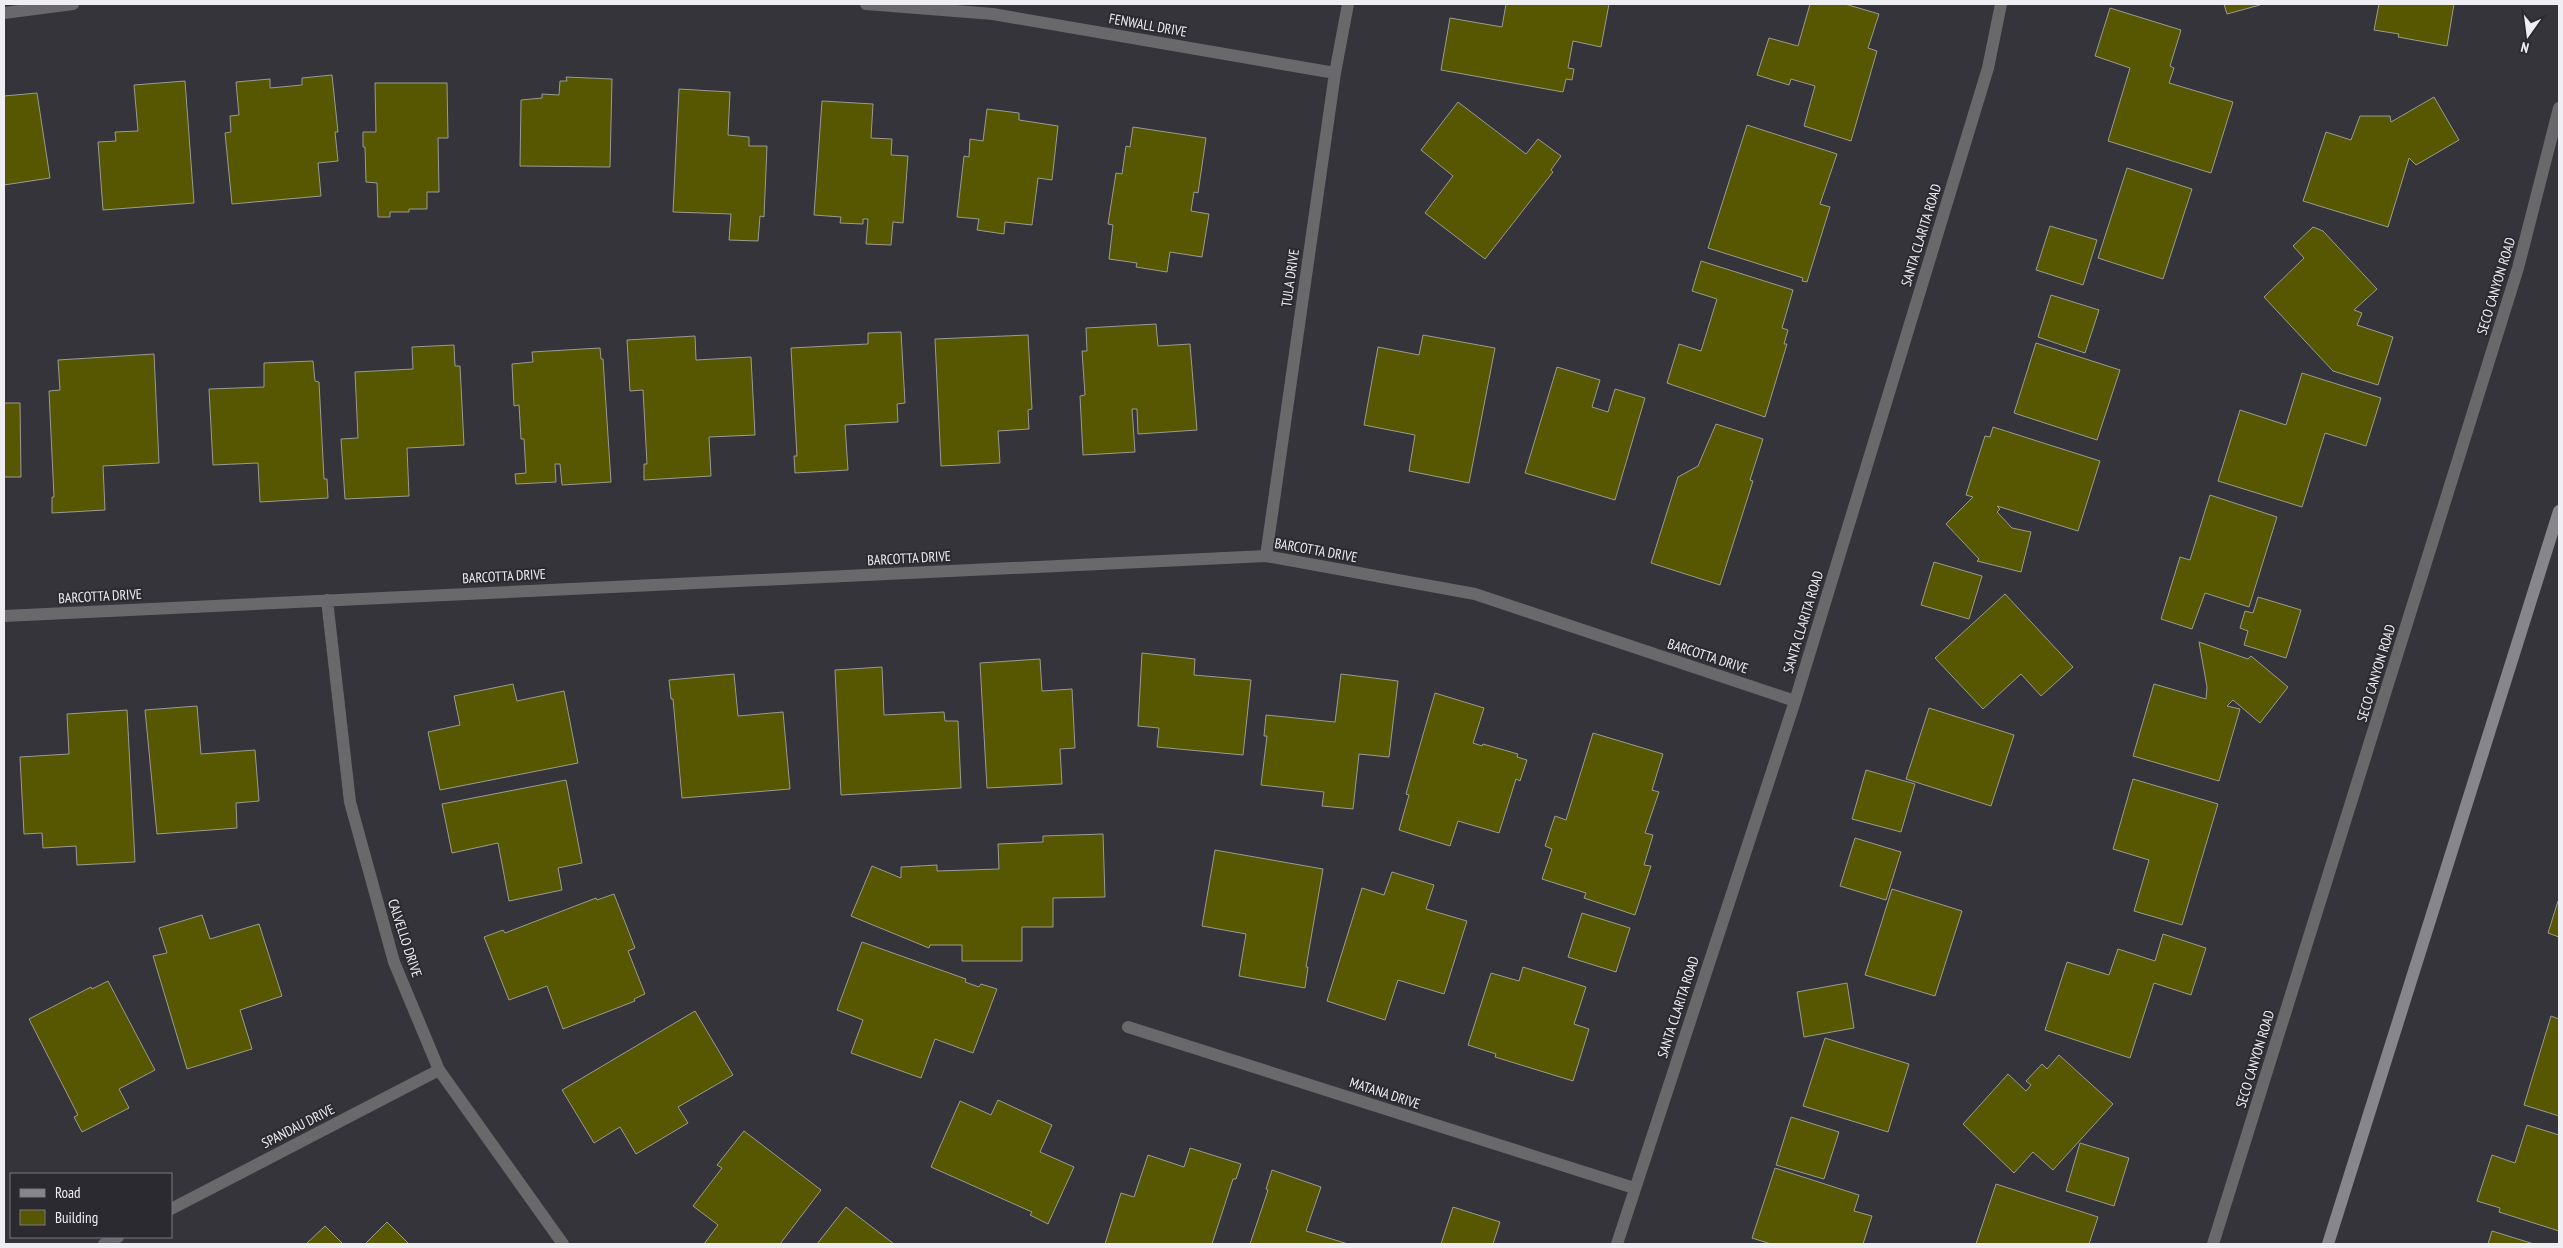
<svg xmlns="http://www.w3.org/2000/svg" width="2563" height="1248" viewBox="0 0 2563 1248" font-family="'PT Sans Narrow',sans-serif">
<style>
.building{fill:#565700;stroke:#9a9b93}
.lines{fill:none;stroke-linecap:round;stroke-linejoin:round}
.minor{stroke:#69696c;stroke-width:12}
.secondary{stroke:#86868b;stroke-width:12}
.labels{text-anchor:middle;stroke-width:4;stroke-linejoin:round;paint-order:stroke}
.street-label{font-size:14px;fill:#efeff3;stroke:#2a2a30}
</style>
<rect width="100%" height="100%" fill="#34343a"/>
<path class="building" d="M1506 4H1609L1601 47 1573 41 1568 68 1574 69 1572 80 1566 79 1563 92 1441 70 1450 18 1502 27Z
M1810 4H1845L1879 14 1868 48 1877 51 1851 141 1804 126 1815 86 1791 79 1789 85 1757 75 1769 38 1798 46Z
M2224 4H2260V5L2227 14Z
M2379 4H2454L2447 46 2398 37 2399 34 2374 30Z
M2110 8 2181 30 2170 66 2174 68 2169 83 2233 102 2211 173 2108 141 2130 68 2095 56Z
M332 75 338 132H335L338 161 318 163 321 196 232 204 225 133 231 132 230 116 239 115 236 82 270 79V88L302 85V78Z
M566 77 612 79 610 167 520 166 521 100 542 98V94L559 95 560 81H567Z
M185 81 194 203 103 210 98 142 116 141 115 132 138 131 134 85Z
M375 83H447L448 138H438L439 192H427V209H409V212H390V217H378L377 183 366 182 365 147H363V132H376Z
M679 89 730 92 728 135 749 137V146H767L764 217 760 216 758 241 729 240 731 214 673 212Z
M37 93 50 178 4 185V96Z
M2434 97 2459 140 2416 165 2409 158 2388 227 2303 201 2326 132 2351 140 2360 116H2390L2391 122Z
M822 101 873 104 871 138 892 139 891 155 908 156 903 223 893 222 891 245 866 244 868 219H863V224L840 223 841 217 814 215Z
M1458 102 1526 154 1538 139 1561 156 1551 170 1553 172 1485 259 1425 213 1453 176 1421 150Z
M987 109 1019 113V120L1058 126 1052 180 1038 178 1032 225 1005 222 1004 234 977 230 979 219 957 217 964 156 969 157 970 139 983 141Z
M1747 125 1837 154 1820 204 1830 207 1807 282 1802 281 1803 278 1708 248Z
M1133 127 1206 138 1198 193 1194 192 1191 211 1209 214 1202 257 1170 252 1167 272 1136 267 1137 263 1109 259 1113 225 1108 224 1116 173 1122 174 1126 146 1130 147Z
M2127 168 2192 189 2163 279 2098 258Z
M2050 226 2097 240 2083 285 2036 270Z
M2313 227 2323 231 2377 289 2354 310 2362 313 2357 325 2393 337 2378 385 2333 371 2264 297 2304 258 2293 246Z
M1701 261 1793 290 1782 328 1788 330 1784 344H1787L1765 417 1667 383 1679 344 1701 351 1717 299 1692 291Z
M2051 295 2099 310 2085 353 2038 337Z
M1156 324 1158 346 1190 344 1197 430 1138 434 1137 409H1132L1135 452 1083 455 1080 396 1085 395 1082 351H1087L1086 328Z
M901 332 905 403 897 404 898 422 845 425 848 470 795 473 794 456H797L791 348 868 344V333Z
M1028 335 1032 409 1028 410 1029 429 998 431 1000 463 941 466 935 339Z
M1423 335 1495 348 1469 483 1409 471 1415 435 1364 425 1378 347 1419 355Z
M695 336 696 360 751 357 755 435 709 437 711 476 644 480V464H647L643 390 630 391 627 340Z
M2036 343 2120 370 2097 440 2014 413Z
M454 345 455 366H460L464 445 407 448 409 496 345 499 341 439 358 438 355 372 413 369 412 347Z
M600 348 601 359H603L611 482 562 485 560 464H555L556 482 516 484 515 474 526 473 524 439H521L519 405 514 406 512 364 533 362 532 352Z
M154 354 159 463 103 466 105 510 52 513V497H54L49 391 60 390 58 360Z
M313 361 315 381 319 382 324 479H327L328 498 260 502 258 463 213 465 209 389 264 387V363Z
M1557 367 1600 380 1592 407 1608 412 1615 389 1645 398 1615 500 1525 473Z
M2302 373 2381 398 2366 446 2325 433 2302 507 2218 481 2240 410 2286 425Z
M4 403H20L21 477H4Z
M1716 424 1763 439 1750 480 1753 481 1720 585 1651 563 1678 477 1698 466Z
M1993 427 2100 461 2078 531 1997 506 2000 509 1997 512 2012 528 2031 532 2021 572 1977 561 1979 559 1946 524 1973 497 1966 495 1985 436 1990 437Z
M2210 495 2277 517 2249 607 2205 593 2192 629 2161 619 2180 557 2190 560Z
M1934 562 1982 576 1969 619 1921 605Z
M2005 594 2073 667 2041 696 2021 674 1983 709 1935 658Z
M2258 597 2301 610 2286 658 2244 645 2248 631 2240 628 2245 611 2253 613Z
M2199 642 2248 659 2251 656 2288 687 2260 723 2233 700 2227 706 2240 709 2219 781 2133 756 2154 684 2206 699 2207 687Z
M1142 653 1195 659 1194 675 1251 680 1243 755 1157 747 1159 728 1138 726Z
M1040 659 1042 691 1072 689 1075 748 1060 749 1062 784 987 788 980 663Z
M882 667 884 715 944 712 945 721H958L961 788 841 795 835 670Z
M734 674 738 716 783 712 790 789 682 798 673 699H671L669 680Z
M1341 674 1398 681 1389 757 1359 754 1353 809 1322 806 1324 792 1261 785 1267 736H1264L1266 715 1335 722Z
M513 684 517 701 564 691 578 763 440 790 428 732 460 725 454 696Z
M1435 693 1484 708 1473 743 1482 746 1483 744 1518 754 1517 757 1527 760 1520 781 1516 779 1499 833 1458 821 1450 846 1399 830 1409 795 1406 794Z
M197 706 201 754 255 750 259 801 236 803 237 828 157 834 145 710Z
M1929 708 2014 735 1991 806 1906 779Z
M127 710 135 862 77 865 76 846 43 848 42 833 24 834 20 757 69 754 67 714Z
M1593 733 1663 754 1652 790 1659 792 1645 833 1653 835 1644 865 1651 866 1635 915 1584 898 1586 893 1542 879 1552 849 1545 846 1555 816 1566 820Z
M1866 770 1915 784 1901 832 1852 819Z
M2133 779 2218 804 2182 925 2134 911 2149 860 2113 849Z
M566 780 582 863 558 868 562 890 509 901 498 843 452 853 442 804Z
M1103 834 1105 897 1053 898V927H1022V961H962V945H930L929 948 851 916 872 866 901 878V867L937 865V871L999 869 998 844 1043 842V836Z
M1855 838 1901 852 1886 900 1840 886Z
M1215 850 1323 869 1306 967H1308L1305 988 1239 976 1246 934 1202 926Z
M1392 872 1434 885 1426 909 1467 921 1444 994 1398 980 1385 1020 1327 1001 1362 888 1384 895Z
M1892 889 1962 911 1935 996 1865 975Z
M614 894 635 948 628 951 645 994 634 999 635 1001 563 1029 547 986 509 1000 484 937 503 930 505 933 596 898 597 900Z
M2558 901 2559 902V937L2548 933Z
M1582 913 1630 928 1616 972 1568 957Z
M202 915 210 939 259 924 282 996 240 1010 252 1049 187 1069 153 956 167 953 159 928Z
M2163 934 2206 948 2191 995 2154 983 2130 1058 2045 1030 2067 962 2109 975 2118 949 2155 961Z
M862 942 966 979 965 982 979 987 981 984 997 989 973 1053 935 1039 921 1078 851 1053 863 1020 837 1010Z
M1523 967 1586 987 1574 1024 1589 1029 1573 1081 1495 1057 1496 1054 1468 1045 1491 973 1519 981Z
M108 981 155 1070 119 1089 129 1108 82 1132 74 1117 78 1115 29 1019 91 987 92 989Z
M1847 983 1854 1028 1804 1037 1797 992Z
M695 1011 733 1075 678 1107 688 1123 636 1154 620 1127 594 1143 562 1090Z
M2551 1016 2559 1019V1116L2524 1105Z
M1825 1038 1909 1064 1888 1132 1803 1106Z
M2059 1055 2113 1104 2053 1170 2033 1152 2014 1173 1963 1124 2008 1074 2026 1091 2031 1085 2026 1081 2042 1064 2047 1069Z
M998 1100 1052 1125 1040 1152 1074 1167 1048 1224 1030 1215 1032 1212 931 1167 960 1101 991 1115Z
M1791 1117 1839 1132 1824 1179 1776 1165Z
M2527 1125 2559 1135V1231L2499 1212 2500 1208 2477 1201 2492 1155 2515 1163Z
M744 1131 821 1190 780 1244H704L718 1225 693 1206 722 1168 717 1165Z
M2080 1143 2129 1158 2114 1206 2066 1191Z
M1190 1148 1241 1164 1236 1179H1233L1212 1244H1105L1121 1193 1134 1197 1148 1155 1184 1167Z
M1775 1168 1859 1195 1854 1211 1872 1216 1863 1244H1771L1752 1238Z
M1272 1170 1321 1187 1306 1231 1348 1244H1250L1268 1190 1266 1189Z
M1996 1184 2098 1217 2089 1244H1976Z
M846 1207 894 1244H817Z
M1453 1207 1500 1222 1493 1244H1441Z
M387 1222 409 1244H365Z
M325 1226 343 1244H306Z
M2492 1231 2534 1244H2488Z"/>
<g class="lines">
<path class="minor" d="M866 4 993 14 1335 73
M4 13 73 4
M1266 556 1335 73 1348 4
M327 600 350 802 394 962 439 1070 563 1244
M4 616 1266 556 1475 594 1795 701
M1128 1027 1634 1188
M171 1209 439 1070
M104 1244 118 1237
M1617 1244 1795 701 1988 68 2001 4
M2213 1244 2518 268 2559 108"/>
<path class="secondary" d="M2328 1244 2559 511"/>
</g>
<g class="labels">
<g class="street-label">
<text transform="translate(1148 25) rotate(10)" y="5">FENWALL DRIVE</text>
<text transform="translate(1921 235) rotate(-73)" y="5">SANTA CLARITA ROAD</text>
<text transform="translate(1290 278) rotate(-82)" y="5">TULA DRIVE</text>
<text transform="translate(2496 286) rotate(-73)" y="5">SECO CANYON ROAD</text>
<text transform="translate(1316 550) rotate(10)" y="5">BARCOTTA DRIVE</text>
<text transform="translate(909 558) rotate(-3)" y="5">BARCOTTA DRIVE</text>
<text transform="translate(504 576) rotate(-3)" y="5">BARCOTTA DRIVE</text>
<text transform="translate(100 596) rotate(-3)" y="5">BARCOTTA DRIVE</text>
<text transform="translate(1803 622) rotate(-73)" y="5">SANTA CLARITA ROAD</text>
<text transform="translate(1708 656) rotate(18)" y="5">BARCOTTA DRIVE</text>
<text transform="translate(2376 673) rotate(-73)" y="5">SECO CANYON ROAD</text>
<text transform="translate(405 938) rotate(72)" y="5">CALVELLO DRIVE</text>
<text transform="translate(1678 1007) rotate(-72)" y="5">SANTA CLARITA ROAD</text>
<text transform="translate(2255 1059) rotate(-73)" y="5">SECO CANYON ROAD</text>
<text transform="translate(1385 1093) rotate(18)" y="5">MATANA DRIVE</text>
<text transform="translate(298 1126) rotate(-27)" y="5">SPANDAU DRIVE</text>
</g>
</g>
<rect width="2563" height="1248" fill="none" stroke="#efeff3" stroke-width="10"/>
<rect x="10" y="1173" width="162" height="65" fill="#2a2a30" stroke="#79797e"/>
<rect x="20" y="1189" width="25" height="8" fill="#86868b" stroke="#79797e"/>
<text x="55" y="1198" font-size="15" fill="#efeff3">Road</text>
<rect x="20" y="1210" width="25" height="15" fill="#565700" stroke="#79797e"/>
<text x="55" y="1223" font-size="15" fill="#efeff3">Building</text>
<g transform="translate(2528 35) rotate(194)" stroke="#2a2a30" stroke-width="4" paint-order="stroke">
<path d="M0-4L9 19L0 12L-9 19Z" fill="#efeff3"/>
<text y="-8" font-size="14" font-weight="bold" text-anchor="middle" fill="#efeff3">N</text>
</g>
</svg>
